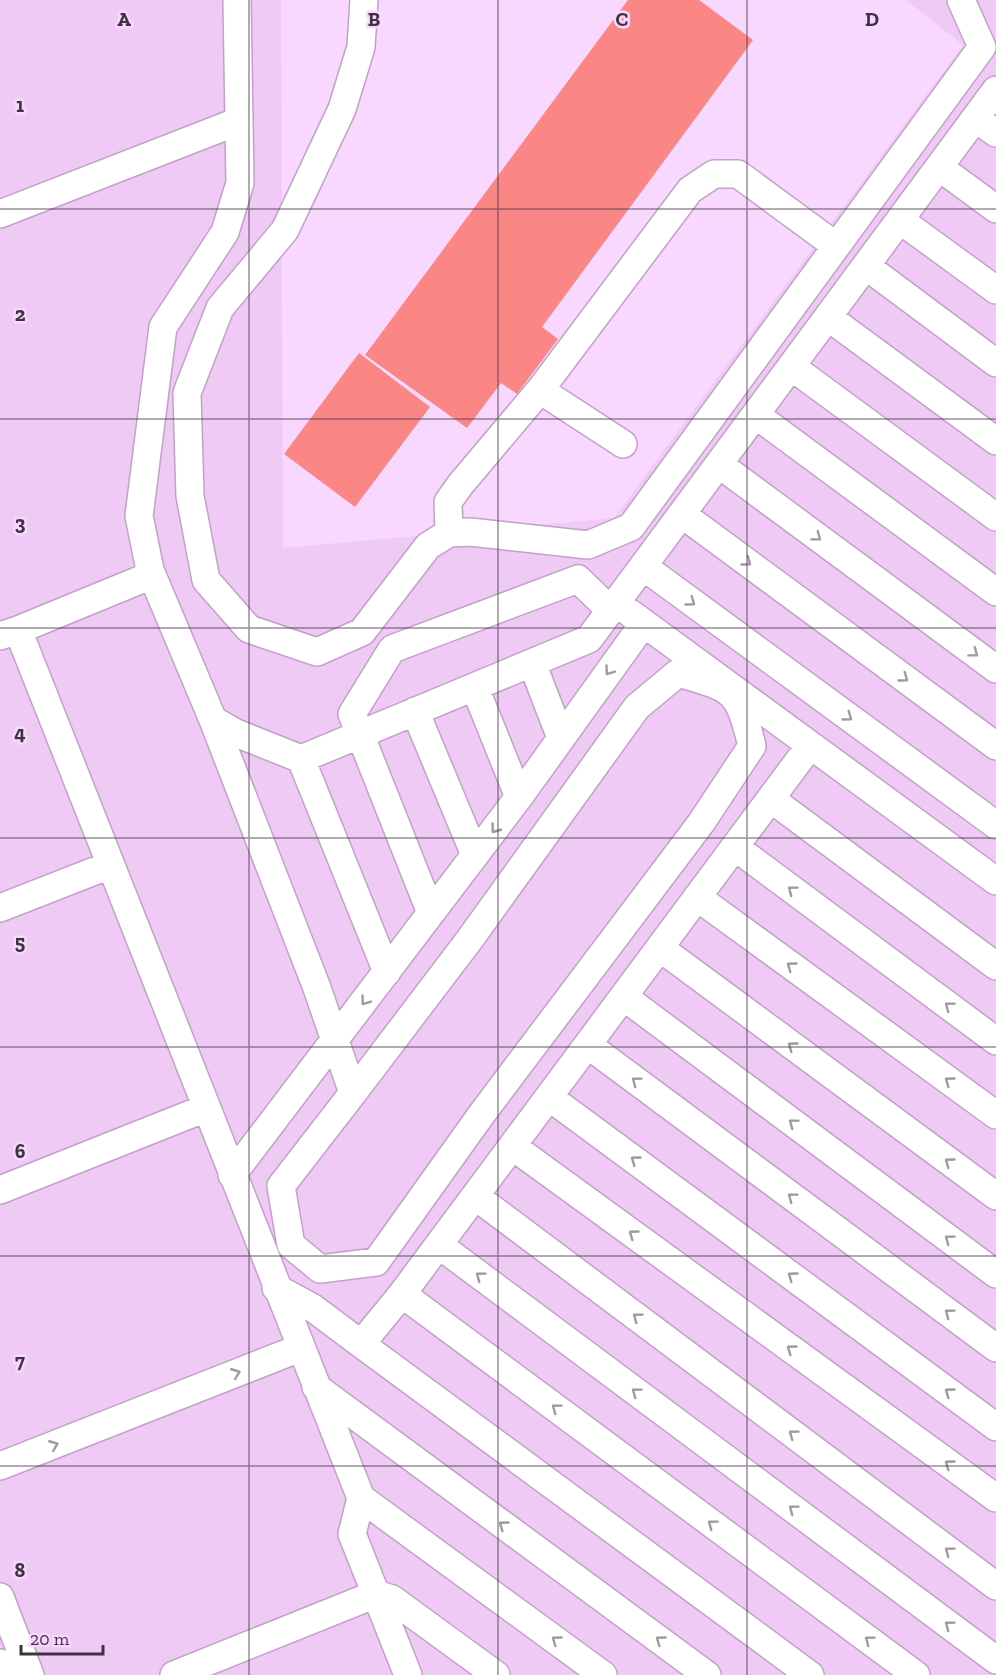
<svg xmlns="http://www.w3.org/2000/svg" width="996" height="1675" viewBox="0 0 996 1675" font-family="'Zilla Slab',serif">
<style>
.built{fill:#efcaf5}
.building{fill:#fa8786}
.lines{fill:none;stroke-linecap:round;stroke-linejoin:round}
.minor-casing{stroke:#c1a2c6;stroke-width:30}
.minor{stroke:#fff;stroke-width:27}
.oneway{stroke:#9f99a0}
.grid{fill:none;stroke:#3f3342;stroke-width:1.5;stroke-opacity:0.55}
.grid-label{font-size:20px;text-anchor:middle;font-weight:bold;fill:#3f3342;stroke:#f9d8ff;stroke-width:5;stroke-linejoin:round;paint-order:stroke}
</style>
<rect width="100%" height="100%" fill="#f9d8ff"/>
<path class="built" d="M0 0H281L283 548 614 518 963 45 906 0H996V1675H8L0 1657Z"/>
<path class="building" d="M628 0H699L753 40 542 327 558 339 517 394 501 383 467 428 365 355Z
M359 353 430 407 355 507 284 454Z"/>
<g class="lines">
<defs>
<path id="minor" d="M237 0 240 183 225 232 163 327 139 516 150 570 213 720 317 988 353 1093 281 1186 291 1245 320 1269 376 1262 481 1115 701 823 752 746C738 689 734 689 678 673L637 707 470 939 353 1093
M364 0 361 47 342 109 285 230 220 308 187 393 190 496 206 580 249 629 317 652 362 632 428 546 449 533 470 532 588 545 631 527 982 47 961 0
M975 118 996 133
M939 167 996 209
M0 214 239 121
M900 220 996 290
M866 266 996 363
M828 317 996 441
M792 367 996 517
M540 390 623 444
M756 415 996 592
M720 465 996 669
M683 515 996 746
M449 533 448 502 460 485 540 390 690 190 714 174H738L836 246
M644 567 996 825
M630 613 996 881
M18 630 152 575
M0 636 18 630 361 1498 352 1534 408 1675
M532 663 561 738
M475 688 519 797
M415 711 475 855
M213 720 236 733 301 759 589 639 996 90
M301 759 387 972
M771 799 996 966
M735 847 996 1041
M697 897 996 1115
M0 908 110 865
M431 913 352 714 392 649 578 579 611 611
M660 948 996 1196
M624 997 996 1274
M588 1045 996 1348
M549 1097 996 1427
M512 1146 996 1498
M232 1175 519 797 644 623
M0 1190 206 1108
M475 1196 996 1586
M439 1245 996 1660
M276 1288 313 1308 361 1344 402 1294 809 747
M402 1294 916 1675
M361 1344 810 1675
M316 1387 707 1675
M0 1466 300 1348
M361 1498 603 1675
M0 1597 30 1675
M0 1663 5 1675
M174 1675 376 1594 392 1599 496 1675"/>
</defs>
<use href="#minor" class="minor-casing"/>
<use href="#minor" class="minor"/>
</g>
<defs><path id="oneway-chevron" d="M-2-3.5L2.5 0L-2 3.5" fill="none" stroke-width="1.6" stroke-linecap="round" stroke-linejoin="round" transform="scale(1.5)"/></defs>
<g class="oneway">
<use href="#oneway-chevron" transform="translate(817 537) rotate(37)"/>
<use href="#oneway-chevron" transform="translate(747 562) rotate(36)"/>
<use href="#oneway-chevron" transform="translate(691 602) rotate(36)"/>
<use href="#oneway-chevron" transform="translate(974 653) rotate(37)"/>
<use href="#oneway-chevron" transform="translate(609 671) rotate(126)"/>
<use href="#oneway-chevron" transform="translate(904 678) rotate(36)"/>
<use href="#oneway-chevron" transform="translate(848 717) rotate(36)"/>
<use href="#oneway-chevron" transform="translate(495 829) rotate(127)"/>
<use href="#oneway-chevron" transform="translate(792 890) rotate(-143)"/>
<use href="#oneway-chevron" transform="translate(791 966) rotate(-144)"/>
<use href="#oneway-chevron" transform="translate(365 1001) rotate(126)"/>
<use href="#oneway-chevron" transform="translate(949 1006) rotate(-143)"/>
<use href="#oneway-chevron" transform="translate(792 1046) rotate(-144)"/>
<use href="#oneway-chevron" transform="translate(636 1081) rotate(-143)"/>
<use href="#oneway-chevron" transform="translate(949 1081) rotate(-144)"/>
<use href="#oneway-chevron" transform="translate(793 1123) rotate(-143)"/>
<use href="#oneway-chevron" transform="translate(635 1160) rotate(-144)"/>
<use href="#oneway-chevron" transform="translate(949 1162) rotate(-144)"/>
<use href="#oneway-chevron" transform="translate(792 1197) rotate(-143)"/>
<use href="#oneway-chevron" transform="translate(633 1234) rotate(-144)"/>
<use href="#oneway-chevron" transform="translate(949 1239) rotate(-143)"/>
<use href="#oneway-chevron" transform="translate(480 1276) rotate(-143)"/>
<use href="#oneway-chevron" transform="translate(792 1276) rotate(-144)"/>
<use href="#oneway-chevron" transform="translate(949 1313) rotate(-143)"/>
<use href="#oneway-chevron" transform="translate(637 1317) rotate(-143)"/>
<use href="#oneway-chevron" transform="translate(791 1349) rotate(-144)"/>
<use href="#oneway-chevron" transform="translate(236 1373) rotate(-22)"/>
<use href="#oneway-chevron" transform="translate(636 1392) rotate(-143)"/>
<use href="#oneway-chevron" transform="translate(949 1392) rotate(-144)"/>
<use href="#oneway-chevron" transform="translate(556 1408) rotate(-143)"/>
<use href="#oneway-chevron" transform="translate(793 1434) rotate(-143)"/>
<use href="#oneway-chevron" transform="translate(54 1445) rotate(-22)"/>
<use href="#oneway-chevron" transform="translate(949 1464) rotate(-144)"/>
<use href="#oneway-chevron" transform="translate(793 1509) rotate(-143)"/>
<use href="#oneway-chevron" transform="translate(712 1524) rotate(-143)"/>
<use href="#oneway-chevron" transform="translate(503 1525) rotate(-144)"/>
<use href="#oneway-chevron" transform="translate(949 1551) rotate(-143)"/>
<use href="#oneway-chevron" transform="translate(949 1625) rotate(-143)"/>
<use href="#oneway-chevron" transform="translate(556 1640) rotate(-144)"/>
<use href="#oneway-chevron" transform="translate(660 1640) rotate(-144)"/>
<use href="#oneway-chevron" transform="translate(869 1640) rotate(-143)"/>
</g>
<path class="grid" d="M249 0V1675M498 0V1675M747 0V1675M0 209H996M0 419H996M0 628H996M0 838H996M0 1047H996M0 1256H996M0 1466H996"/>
<g class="grid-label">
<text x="124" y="26">A</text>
<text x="374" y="26">B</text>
<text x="622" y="26">C</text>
<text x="872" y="26">D</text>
<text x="20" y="112">1</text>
<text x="20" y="321">2</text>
<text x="20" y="530">3</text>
<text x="20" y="740">4</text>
<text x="20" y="949">5</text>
<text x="20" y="1158">6</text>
<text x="20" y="1368">7</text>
<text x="20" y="1577">8</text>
</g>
<path d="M21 1645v9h82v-9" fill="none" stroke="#3f3342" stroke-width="3"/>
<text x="30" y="1645" font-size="18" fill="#3f3342" stroke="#f9d8ff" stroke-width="4.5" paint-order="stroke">20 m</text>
</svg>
